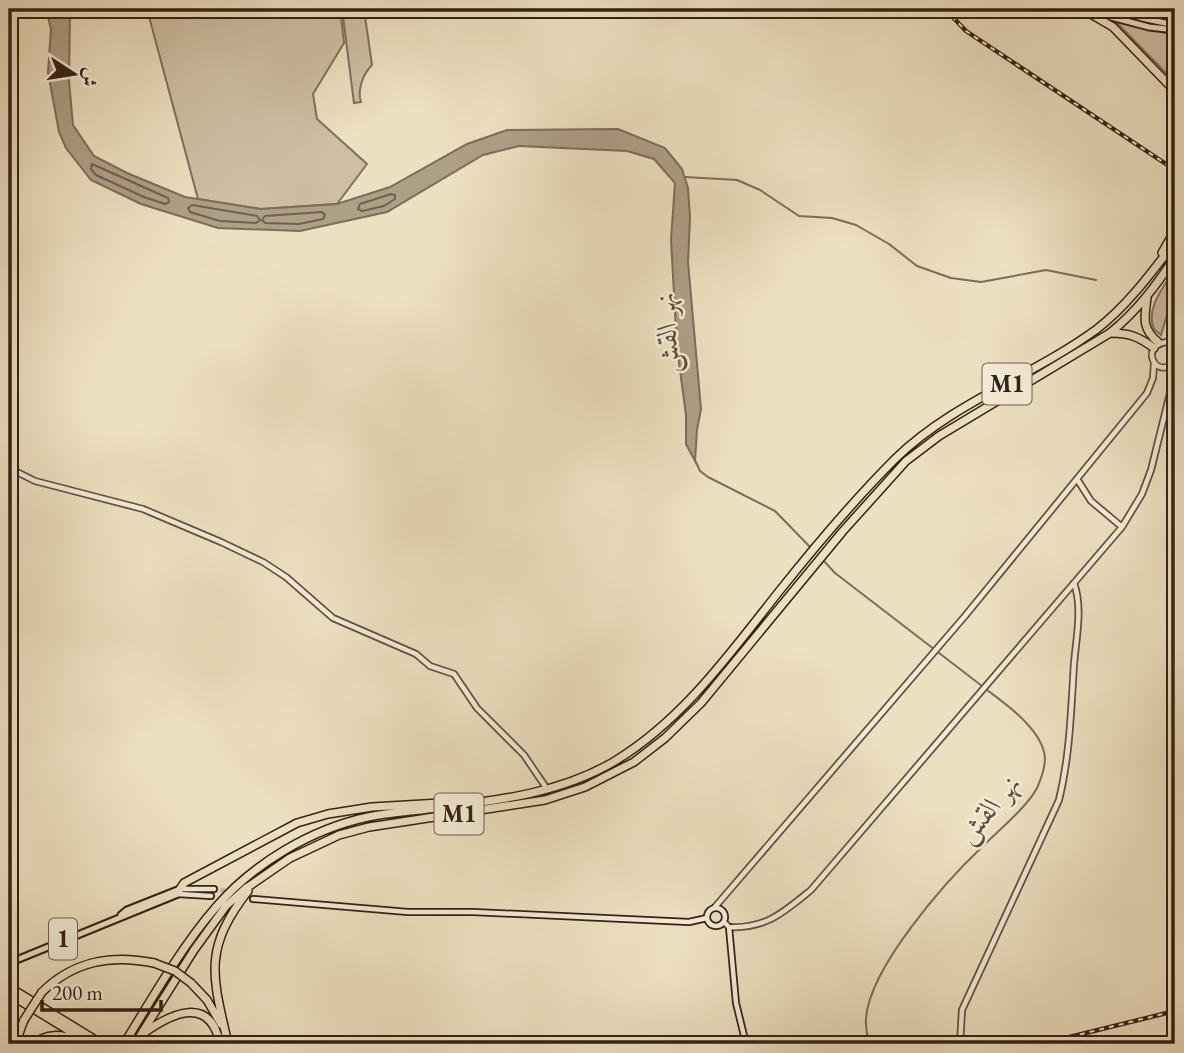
<svg xmlns="http://www.w3.org/2000/svg" width="1184" height="1053" viewBox="0 0 1184 1053" font-family="'EB Garamond',Amiri,serif">
<style>
.green{fill:#cebfa3;stroke:#81705d;stroke-width:2}
.water{fill:#ae9f87;stroke:#7d6c5a;stroke-width:2}
.lines{fill:none;stroke-linecap:round;stroke-linejoin:round}
.shore{stroke:#71604f;stroke-width:2}
.stream{stroke:#7d6c5a;stroke-width:2}
.secondary-tunnel{stroke:#c8ba9e;stroke-width:4.5;stroke-dasharray:4.5 2;stroke-linecap:butt}
.tertiary-casing{stroke:#625041;stroke-width:8}
.secondary-casing{stroke:#342017;stroke-width:8}
.primary-casing{stroke:#342017;stroke-width:9}
.motorway-casing{stroke:#342017;stroke-width:10}
.tertiary{stroke:#f3ebd6;stroke-width:4.5}
.secondary{stroke:#f3ebd6;stroke-width:4.5}
.primary{stroke:#ede0c0;stroke-width:5}
.motorway{stroke:#ede0c0;stroke-width:7}
.rail-casing{stroke:#342017;stroke-width:4.5}
.rail{stroke:#f3ebd6;stroke-width:2;stroke-dasharray:5;stroke-linecap:butt}
.motorway-bridge-casing{stroke:#342017;stroke-width:10;stroke-linecap:butt}
.motorway-bridge{stroke:#ede0c0;stroke-width:7}
.labels{text-anchor:middle;stroke-width:5;stroke-linejoin:round;paint-order:stroke}
.shield{fill:#f3ebd6;stroke:#6d5d50;stroke-width:2}
.shield-label{font-size:24px;font-weight:bold;fill:#342017}
.water-label{font-size:28px;font-style:italic;fill:#5f4c3e;stroke:#f3ebd6}
</style>
<rect width="100%" height="100%" fill="#ede0c0"/>
<filter id="stains"><feTurbulence type="fractalNoise" baseFrequency=".00286" numOctaves="4"/><feColorMatrix values="0 0 0 0 .2 0 0 0 0 .09 0 0 0 0 .02 0 0 0 .5 -.17"/></filter>
<radialGradient id="worn" r=".72"><stop offset=".6" stop-color="#630" stop-opacity="0"/><stop offset="1" stop-color="#630" stop-opacity=".3"/></radialGradient>
<path class="green" d="M147 9H340L344 43 313 94 317 119 367 164 337 204 261 209 198 199Z
M342 9H364L372 65C363 74 357 90 361 102L354 103Z
M1114 20 1175 35V82Z
M1175 269V288L1161 335 1154 329C1145 308 1164 287 1175 269Z"/>
<path class="water" d="M46 9H70L69 81 73 125 94 156 127 173 185 197 261 209 337 204 390 187 467 144 507 130 618 129 665 148 682 169 688 188 690 217 688 262 701 409 697 430 695 461 686 444V415L677 348 671 240 675 183 654 159 627 151 519 146 483 155 387 212 300 231 218 228 141 204 91 180 66 148 59 132 48 72 51 29Z"/>
<g class="lines">
<path class="shore" d="M92 164 168 198 169 202 165 204 144 197 96 175 91 169Z
M391 194 395 195V199L384 206 362 211 358 209 360 204Z
M192 205 257 216 260 220 256 223 220 221 190 212 188 208Z
M322 212 325 215 323 219 299 224 265 223 262 220 265 216Z"/>
<path class="stream" d="M685 177 737 180 760 190 799 216 832 218 856 225 889 244 917 266 951 278 981 282 1046 270 1096 280
M695 460 700 471 708 477 775 511 811 548
M822 559 835 573 982 686
M868 1044C868 1036 865 1026 866 1018 870 967 946 881 982 847 997 832 1028 806 1037 788 1041 779 1047 762 1044 752 1038 727 1006 704 987 690"/>
<path class="secondary-tunnel" d="M214 889 229 891"/>
<defs>
<path id="tertiary" d="M1175 348 1167 342C1139 345 1155 381 1175 362
M9 468 35 481 143 509 221 542 263 562 286 577 333 618 416 654 430 666 454 674 477 708 524 755 547 789
M1077 479 1091 501 1122 527
M715 907 965 616 1147 393 1153 378 1154 363
M724 922 729 927C766 929 784 912 811 890L1122 527 1142 494 1151 470 1173 381 1171 366
M960 1044 962 1010 1059 800C1070 755 1071 710 1074 664 1076 639 1083 608 1074 583"/>
<path id="secondary" d="M180 889H214
M178 894 211 896
M253 899 408 912H473L689 922 707 918
M707 917a9 9 0 1 1 18 0a9 9 0 1 1-18 0Z
M729 927 736 1003 746 1044"/>
<path id="primary" d="M1110 9 1146 19 1175 25
M1088 11 1149 27 1175 30
M121 915 127 910 180 889
M9 963 178 894 180 889"/>
<path id="motorway" d="M1082 9 1113 27 1175 91
M1162 253 1175 230
M1147 298C1144 319 1142 329 1159 343
M1111 333C1130 333 1139 337 1154 348
M180 889 184 883 297 823 328 814 372 807 440 803
M191 983 207 1000 221 1024
M9 987 102 1044
M42 992C74 961 111 954 154 963
M9 994 91 1044
M144 1033C172 1013 210 995 220 1044
M15 1044 24 1020
M33 1044C47 1033 61 1034 77 1040
M124 1044C151 1000 182 946 216 907 253 864 311 829 368 817 392 812 418 811 443 807 502 800 563 792 615 761 684 719 731 652 781 589 817 544 854 500 895 459 952 403 1033 376 1097 329 1128 305 1152 272 1175 242
M135 1044 194 950 226 906 245 889 290 858 339 835 369 827 545 800 585 787 634 762 665 738 701 703 843 531 906 461 939 436 1110 333C1137 311 1156 286 1175 257
M228 1044C213 977 202 950 248 891"/>
</defs>
<use href="#tertiary" class="tertiary-casing"/>
<use href="#secondary" class="secondary-casing"/>
<use href="#primary" class="primary-casing"/>
<use href="#motorway" class="motorway-casing"/>
<use href="#tertiary" class="tertiary"/>
<use href="#secondary" class="secondary"/>
<use href="#primary" class="primary"/>
<use href="#motorway" class="motorway"/>
<defs>
<path id="rail" d="M945 9 966 31 1175 170
M1041 1044 1175 1011
M1147 1044 1175 1040"/>
</defs>
<use href="#rail" class="rail-casing"/>
<use href="#rail" class="rail"/>
<defs>
<path id="motorway-bridge" d="M154 963 175 971 191 983
M24 1020 42 992"/>
</defs>
<use href="#motorway-bridge" class="motorway-bridge-casing"/>
<use href="#motorway-bridge" class="motorway-bridge"/>
</g>
<g class="labels">
<g class="shield">
<rect x="982.5" y="363.5" width="49" height="41" rx="5"/>
<rect x="434.5" y="793.5" width="49" height="41" rx="5"/>
<rect x="49" y="918.5" width="28" height="41" rx="5"/>
</g>
<g class="shield-label">
<text x="1007" y="392">M1</text>
<text x="459" y="822">M1</text>
<text x="63" y="947">1</text>
</g>
<g class="water-label">
<text transform="translate(666 333) rotate(-93)" y="10">نهر القش</text>
<text transform="translate(988 808) rotate(-49)" y="10">نهر القش</text>
</g>
</g>
<rect width="1184" height="1053" fill="none" stroke="#ede0c0" stroke-width="35"/>
<rect x="10" y="10" width="1163" height="1032" fill="none" stroke="#342017" stroke-width="3.5"/>
<rect x="18" y="18" width="1149" height="1018" fill="none" stroke="#342017" stroke-width="2"/>
<g transform="translate(74 74) rotate(102)" stroke="#f3ebd6" stroke-width="5" paint-order="stroke">
<path d="M0-5L12 26L0 18L-12 26Z" fill="#342017"/>
<text y="-10" font-size="19" font-weight="bold" text-anchor="middle" fill="#342017">ش</text>
</g>
<path d="M42 1000v10h119v-10" fill="none" stroke="#342017" stroke-width="3.5"/>
<text x="52" y="1000" font-size="21" fill="#342017" stroke="#f3ebd6" stroke-width="5" paint-order="stroke">200 m</text>
<rect width="100%" height="100%" filter="url(#stains)"/>
<rect width="100%" height="100%" fill="url(#worn)"/>
</svg>
